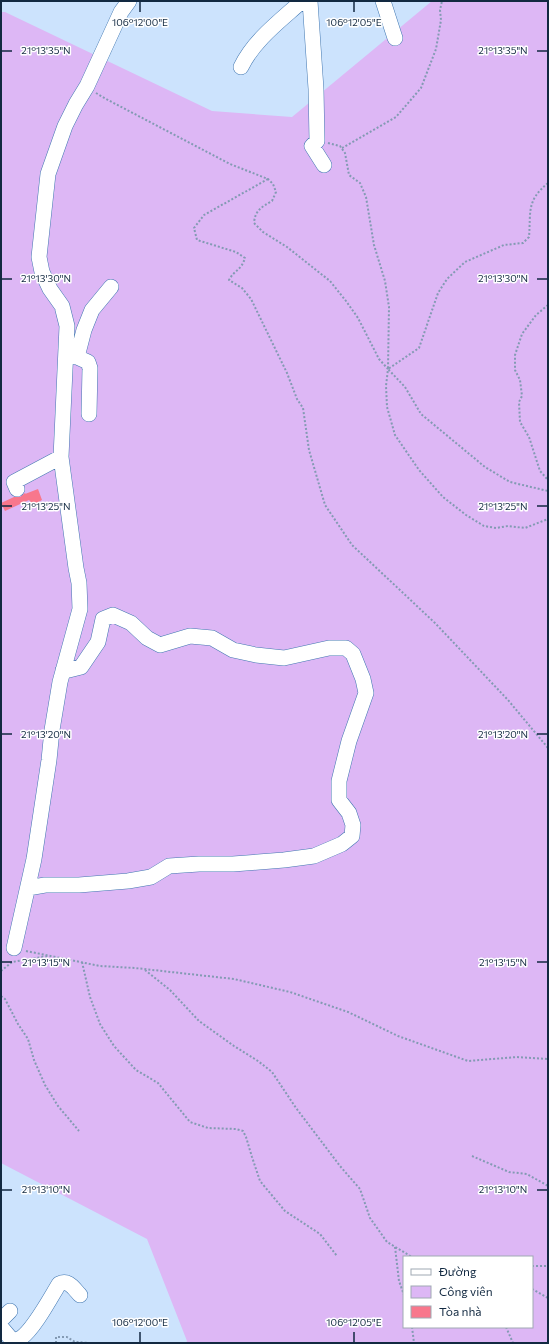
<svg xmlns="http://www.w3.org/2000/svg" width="549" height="1344" viewBox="0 0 549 1344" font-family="Commissioner,sans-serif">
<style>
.green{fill:#ddb7f5;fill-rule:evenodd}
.building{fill:#f8778c}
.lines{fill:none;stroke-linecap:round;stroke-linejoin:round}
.minor-casing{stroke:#4177b1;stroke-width:16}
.path{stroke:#839ab3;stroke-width:2;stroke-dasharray:2 2;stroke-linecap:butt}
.minor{stroke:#fff;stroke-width:15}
.ticks{fill:none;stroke:#122941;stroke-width:1.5}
.ticks-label{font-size:10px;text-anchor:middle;fill:#122941;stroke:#fff;stroke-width:3;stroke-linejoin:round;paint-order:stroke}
</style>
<rect width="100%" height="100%" fill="#cce3fd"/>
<path class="green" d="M432 1H548V1343H186L187 1341 147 1239 1 1163V12H5L212 111 292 117ZM404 1257H532V1327H404Z"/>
<path class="building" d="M38 489 42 500 33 505 29 500 5 511 1 503 14 497H20L25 493 27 497 25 494Z"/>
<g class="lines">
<defs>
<path id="minor" d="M310 1 316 89 317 141 312 146 324 165
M383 1 395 38
M241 67C254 40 280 21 302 1
M68 356 77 357 88 362 90 368 89 414
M77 357 84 330 92 310 111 287
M17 489 14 482 61 457
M28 888 45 885H79L128 881 151 877 169 866 199 864H233L284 860 314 856 342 844 352 836 353 825 349 813 339 800V781L349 741 366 693 363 679 353 654 346 648H329L284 658 256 655 233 650 212 638 190 636 160 645 147 638 131 623 113 615 103 619 98 642 81 667 69 670H63
M14 948 34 859 49 760 52 730 60 682 80 609 79 583 76 568 61 457 67 326 62 306 50 289 42 272 39 257 48 174 65 126 76 104 87 86 121 12 129 1
M1 1320 10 1311
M1 1327 12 1340C16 1340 18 1340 21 1338 34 1329 51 1297 59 1284 69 1279 74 1289 80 1295"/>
</defs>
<use href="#minor" class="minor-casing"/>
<path class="path" d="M96 93 108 100 230 164 268 179 273 184 276 192 272 201C261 207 255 211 254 223L263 232 287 247 330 281 346 301 358 318 379 359 388 369 386 386 387 407 395 435 419 470 443 497 466 515 484 526 496 528 508 526 525 528 548 519
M328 143 340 146 345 153 349 175 360 183 366 197 374 245 385 281 389 307 388 368
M342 148 396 117 421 88 436 49 441 20 440 10 442 1
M268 179 204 215 194 228 197 240 236 252 245 258C241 271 235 269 229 280L242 288 251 299 287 373 297 399 303 408 309 450 325 505 352 545 435 623 508 700 548 748
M548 183C526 201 531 212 529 237L523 243 504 245 465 262 447 279 438 293 419 348 388 369 405 387 421 414 485 467 510 482 548 491
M548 305 536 315 522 334 515 355V370L520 380 522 396 519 402 520 422 529 437 540 471 548 480
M26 951 100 966 135 968 234 979 290 992 348 1012 398 1036 468 1061 517 1057 548 1059
M82 962 90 997 100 1024 114 1046 136 1070 158 1083 190 1122 208 1128 236 1129 243 1131 246 1137 252 1157 260 1181 285 1211 320 1234 337 1256
M145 970 170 990 199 1021 234 1046 258 1061 272 1072 296 1108 340 1166 360 1189 370 1218 387 1242 412 1257
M1 971 12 962 48 956
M1 996 5 999 18 1024 28 1039 34 1060 45 1085 58 1106 79 1131
M472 1156 509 1172 527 1174 548 1186
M395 1247 399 1281 404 1295
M532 1266H548
M532 1289 548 1298
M412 1327 414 1343
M506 1327 513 1343
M56 1343V1337H67L75 1342 90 1343
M97 1343H111"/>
<use href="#minor" class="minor"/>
</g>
<path class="ticks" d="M140 2V12M354 2V12M2 51H12M537 51H547M2 279H12M537 279H547M2 506H12M537 506H547M2 734H12M537 734H547M2 962H12M537 962H547M2 1190H12M537 1190H547M140 1332V1342M354 1332V1342"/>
<g class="ticks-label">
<text x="140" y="26">106°12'00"E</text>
<text x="354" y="26">106°12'05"E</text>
<text x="46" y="54">21°13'35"N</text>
<text x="503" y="54">21°13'35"N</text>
<text x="46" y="282">21°13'30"N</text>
<text x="503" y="282">21°13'30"N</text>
<text x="46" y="510">21°13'25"N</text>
<text x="503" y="510">21°13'25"N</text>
<text x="46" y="738">21°13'20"N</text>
<text x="503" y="738">21°13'20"N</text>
<text x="46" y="966">21°13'15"N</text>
<text x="503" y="966">21°13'15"N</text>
<text x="46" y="1193">21°13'10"N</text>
<text x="503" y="1193">21°13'10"N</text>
<text x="140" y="1326">106°12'00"E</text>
<text x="354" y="1326">106°12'05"E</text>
</g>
<rect width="549" height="1344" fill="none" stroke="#122941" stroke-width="4"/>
<rect x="403" y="1256" width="130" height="72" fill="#ffffff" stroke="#a0a9b3"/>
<rect x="411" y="1269" width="20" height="6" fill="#ffffff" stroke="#a0a9b3"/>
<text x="439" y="1276" font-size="12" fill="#122941">Đường</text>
<rect x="411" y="1286" width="20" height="12" fill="#ddb7f5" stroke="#a0a9b3"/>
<text x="439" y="1296" font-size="12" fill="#122941">Công viên</text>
<rect x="411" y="1306" width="20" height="12" fill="#f8778c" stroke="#a0a9b3"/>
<text x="439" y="1316" font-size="12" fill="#122941">Tòa nhà</text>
</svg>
